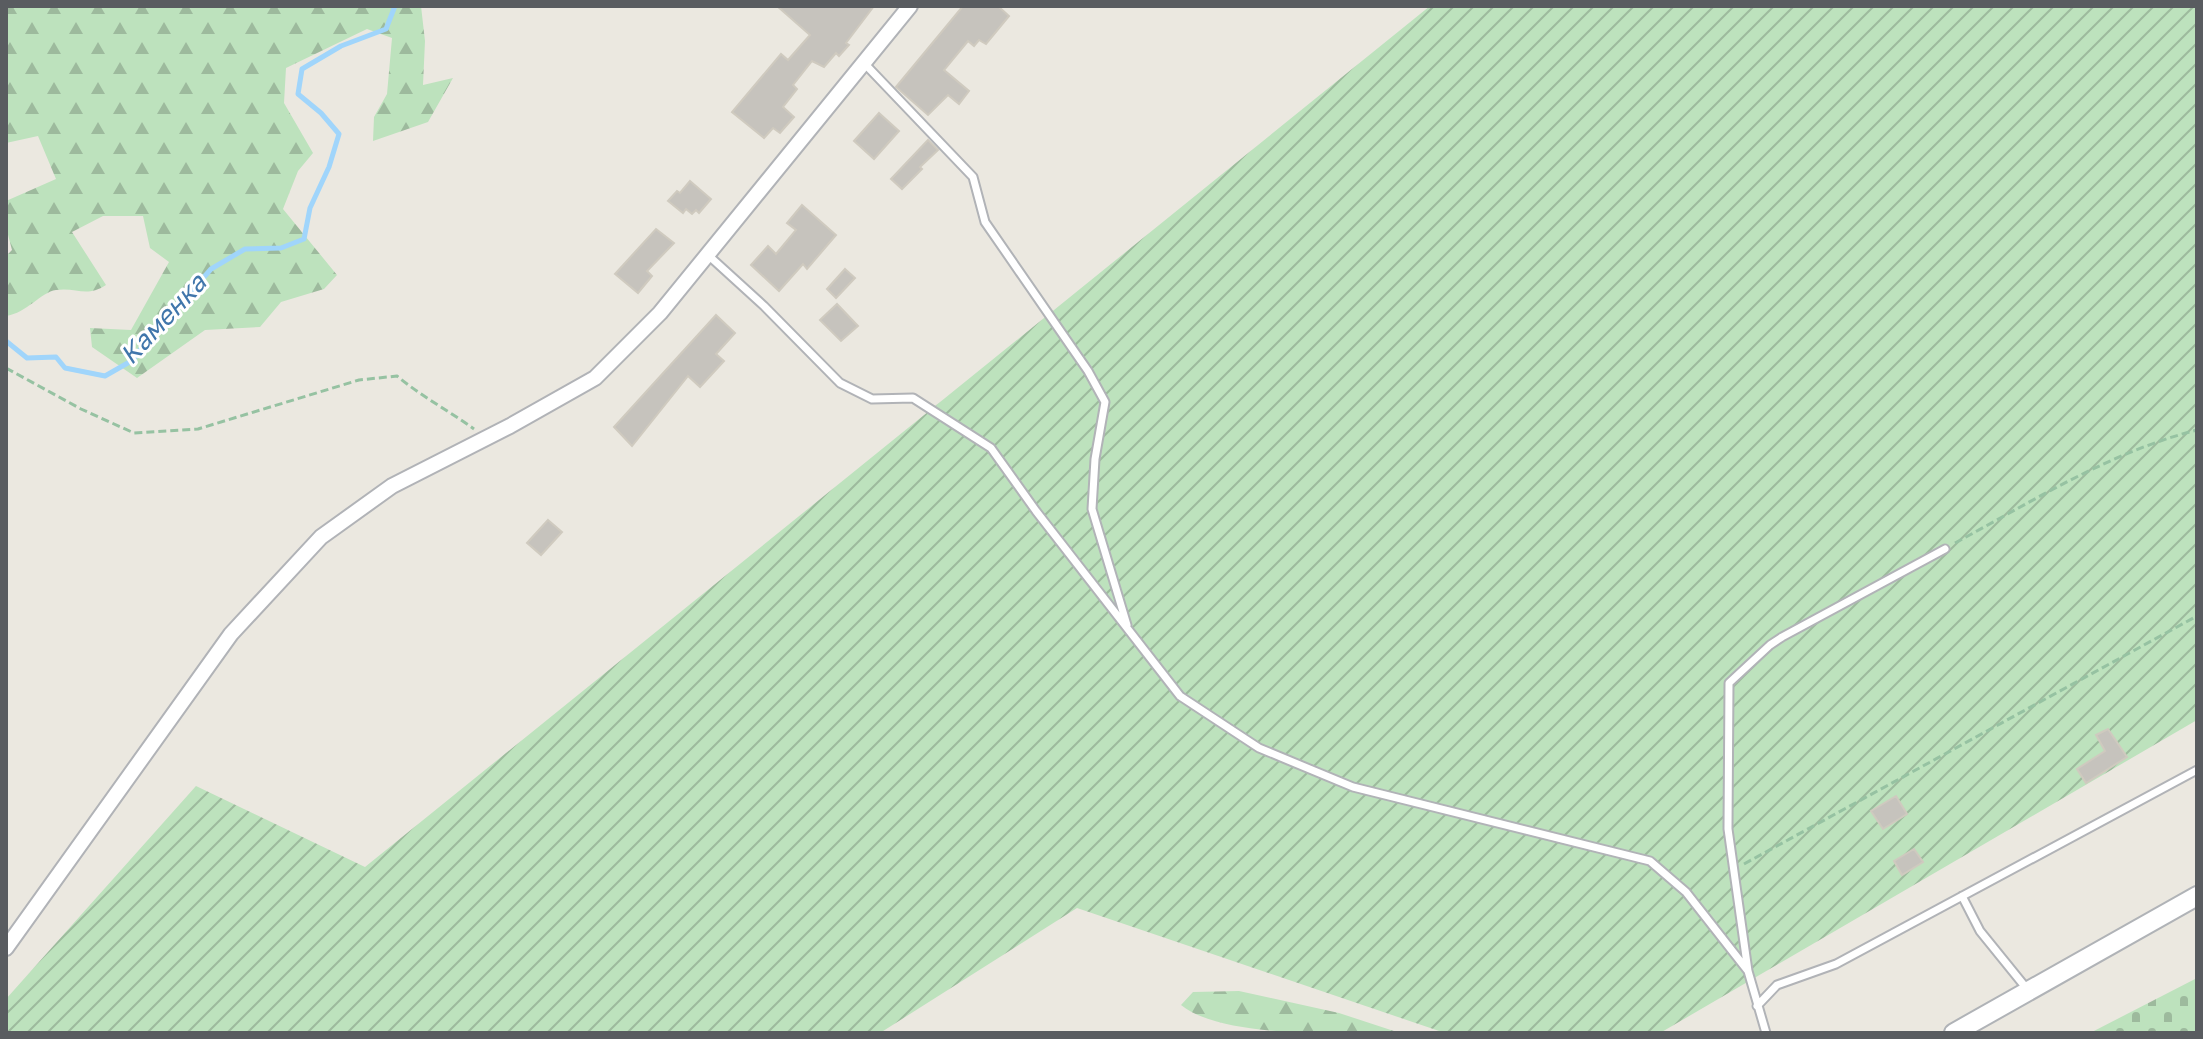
<svg xmlns="http://www.w3.org/2000/svg" width="2203" height="1039" viewBox="0 0 2203 1039" font-family="'Golos Text',sans-serif">
<style>
.forest{fill:url(#forest-firs)}
.cemetery{fill:url(#cemetery-stones)}
.garden{fill:url(#garden-furrows)}
.lines{fill:none;stroke-linecap:round;stroke-linejoin:round}
.stream{stroke:#a0d5fb;stroke-width:5}
.building{fill:#c6c3bd;stroke:#cfcabf;stroke-width:2}
.lane-casing{stroke:#b1b3b7;stroke-width:11}
.street-casing{stroke:#b1b3b7;stroke-width:18}
.secondary-casing{stroke:#b0b3b7;stroke-width:22}
.path{stroke:#96c2a2;stroke-width:3;stroke-dasharray:8 4;stroke-linecap:butt}
.lane{stroke:#fff;stroke-width:7}
.street{stroke:#fff;stroke-width:14}
.secondary{stroke:#fff;stroke-width:18}
.labels{text-anchor:middle;stroke-width:6;stroke-linejoin:round;paint-order:stroke}
.water-label{font-size:26px;font-style:italic;fill:#4076ab;stroke:#fff}
</style>
<defs>
<pattern id="forest-firs" width="22" height="20" patternUnits="userSpaceOnUse" patternTransform="scale(2)"><rect width="22" height="20" fill="#bde2bd"/><path d="M5 1l3.5 6h-7zM16 11l3.5 6h-7z" fill="#9dba9d"/></pattern>
<pattern id="cemetery-stones" width="16" height="16" patternUnits="userSpaceOnUse" patternTransform="scale(2)"><rect width="16" height="16" fill="#bde2bd"/><path d="M2 7V4a2 2 0 0 1 4 0v3zM10 15v-3a2 2 0 0 1 4 0v3z" fill="#9dba9d"/></pattern>
<pattern id="garden-furrows" width="10" height="10" patternUnits="userSpaceOnUse" patternTransform="scale(2)"><rect width="10" height="10" fill="#bde2bd"/><path d="M-1 1l2-2M0 10L10 0M9 11l2-2" fill="none" stroke="#9dba9d"/></pattern>
</defs>
<rect width="100%" height="100%" fill="#ebe8e0"/>
<path class="forest" d="M6 6H421L425 41 423 85 453 78 428 122 373 141 374 117 387 94 392 38 367 29 286 68 284 103 313 153 298 171 283 209 337 275 324 289 281 302 260 327 205 330 137 378 92 347 90 328 131 330 169 262 150 248 143 216H103L72 232 106 285C86 298 77 287 56 290 41 292 27 313 6 316V256L12 250 6 227V201L56 179 38 136 6 143Z
M1239 991 1339 1013 1400 1033C1344 1033 1223 1039 1181 1005L1193 992Z"/>
<path class="cemetery" d="M2197 978V1033H2090Z"/>
<path class="garden" d="M1430 6H2197V720L1660 1033H1445L1077 908 880 1033H6V999L196 786 365 867Z"/>
<g class="lines">
<path class="stream" d="M6 341 27 358 56 357 65 368 105 376 133 360 159 323 183 301 211 269 245 249 281 248 304 239 310 208 329 167 339 134 321 113 298 94 302 69 341 46 386 29 395 6"/>
</g>
<path class="building" d="M777 6H874L846 43 849 45 839 56 836 53 824 67 812 61 793 85 797 89 783 107 794 117 780 133 773 128 764 138 732 112 781 54 788 60 810 35Z
M963 6H998L1009 16 986 44 979 40 974 46 968 41 944 70 969 91 959 104 948 95 928 115 896 87Z
M879 113 899 131 874 159 854 141Z
M928 140 938 150 920 167 922 169 902 189 891 179Z
M690 181 711 199 699 213 696 210 692 214 686 209 683 213 668 201 677 191 680 193Z
M802 205 836 235 807 269 803 264 779 291 751 265 768 246 776 254 796 230 787 223Z
M656 229 674 243 647 271 652 276 638 293 615 274Z
M845 269 855 278 836 298 827 289Z
M837 304 858 326 841 341 820 320Z
M716 315 735 333 716 354 724 361 700 387 688 376 632 446 614 427Z
M548 520 562 532 541 555 527 543Z
M2108 729 2127 757 2086 783 2077 769 2105 751 2096 735Z
M1896 796 1907 814 1883 829 1871 811Z
M1914 849 1923 862 1902 875 1894 861Z"/>
<g class="lines">
<defs>
<path id="lane" d="M864 63 973 177 985 222 1088 371 1105 402 1095 459 1092 509 1127 625
M708 255 764 306 840 383 872 399 913 398 991 448 1036 511 1180 696 1259 748 1353 787 1650 861 1686 892 1748 971
M1962 896 1980 931 2027 989
M1757 1006 1777 985 1836 964 2197 770
M1766 1033 1748 971 1728 829 1729 683 1770 645 1782 637 1945 549"/>
<path id="street" d="M6 948 231 634 321 537 392 486 510 426 595 378 660 313 910 6"/>
<path id="secondary" d="M1954 1033 2197 896"/>
</defs>
<use href="#lane" class="lane-casing"/>
<use href="#street" class="street-casing"/>
<use href="#secondary" class="secondary-casing"/>
<path class="path" d="M6 368 81 409 134 433 198 429 359 380 397 376C421 396 449 411 474 429
M1955 543C2033 501 2110 452 2197 430
M1744 864 2197 616"/>
<use href="#lane" class="lane"/>
<use href="#street" class="street"/>
<use href="#secondary" class="secondary"/>
</g>
<g class="labels">
<g class="water-label">
<text transform="translate(163 319) rotate(-47)" y="9">Каменка</text>
</g>
</g>
<rect width="2203" height="1039" fill="none" stroke="#595c60" stroke-width="16"/>
</svg>
